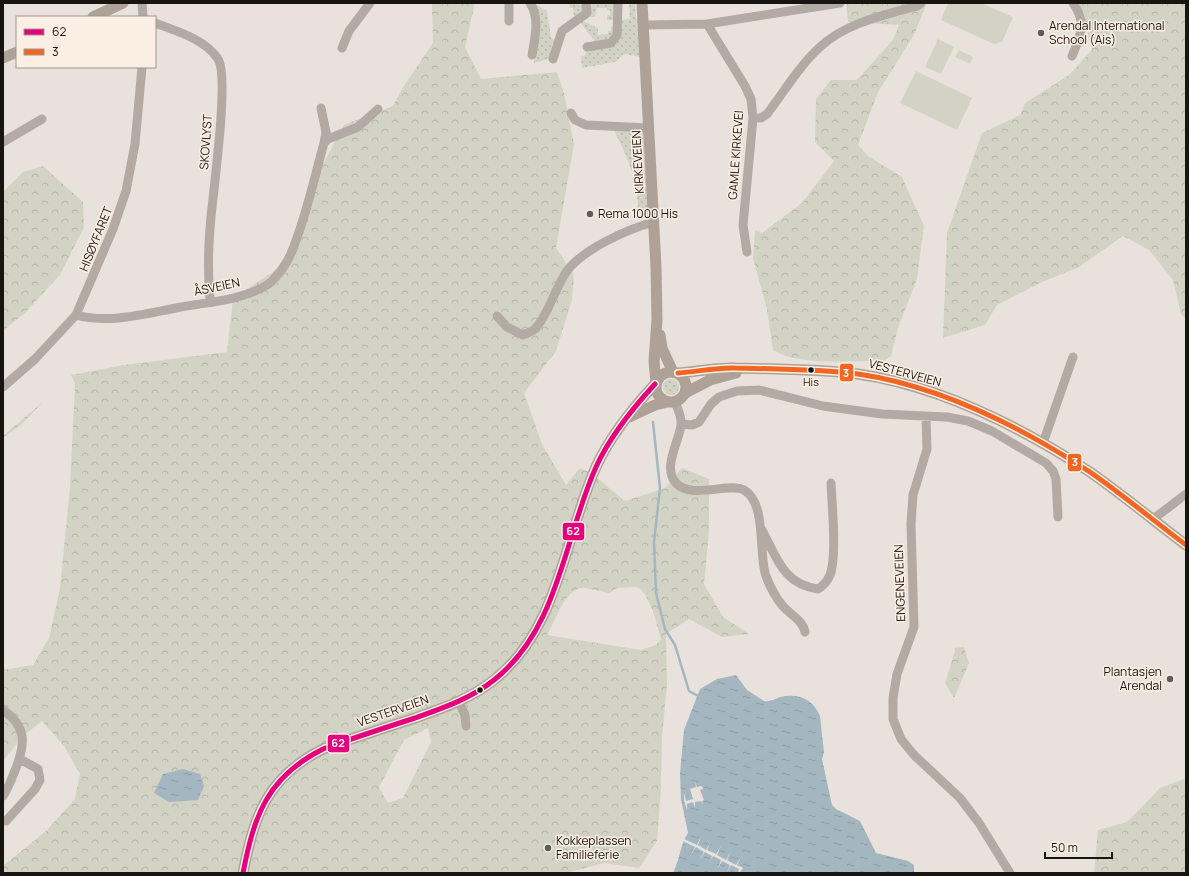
<svg xmlns="http://www.w3.org/2000/svg" width="1189" height="876" viewBox="0 0 1189 876" font-family="Manrope,sans-serif">
<style>
.grass{fill:url(#grass-dots)}
.forest{fill:url(#forest-crowns);fill-rule:evenodd}
.pitch{fill:#d3d3c5}
.water{fill:url(#water-ripples)}
.pier{fill:#e9e2dc}
.lines{fill:none;stroke-linecap:round;stroke-linejoin:round}
.stream{stroke:#a4b7c0;stroke-width:2.5}
.minor{stroke:#b3aaa3;stroke-width:9}
.major{stroke:#ada198;stroke-width:11}
.bus-1-casing{stroke:#fbefe4;stroke-width:8}
.bus-2-casing{stroke:#fbefe4;stroke-width:8}
.bus-1{stroke:#e5007d;stroke-width:5}
.bus-2{stroke:#f26522;stroke-width:5}
.poi-dot{fill:#615c57;stroke:#fbefe4;stroke-width:1.5}
.bus-dot{fill:#181410;stroke:#fbefe4;stroke-width:1.5}
.labels{text-anchor:middle;stroke-width:3;stroke-linejoin:round;paint-order:stroke}
.bus-label{font-size:11px;fill:#181410;stroke:#fbefe4}
.poi-label{font-size:12px;fill:#181410;stroke:#fbefe4;text-anchor:start}
.street-label{font-size:12px;fill:#181410;stroke:#fbefe4}
.line-badge{stroke:#fbefe4;stroke-width:1.5}
.badge-label{font-size:11px;text-anchor:middle;font-weight:bold;fill:#fff}
</style>
<defs>
<pattern id="grass-dots" width="8" height="8" patternUnits="userSpaceOnUse"><rect width="8" height="8" fill="#d3d3c5"/><path d="M2 2h.1M6 6h.1" fill="none" stroke="#b4b4a8" stroke-width="1.8" stroke-linecap="round"/></pattern>
<pattern id="forest-crowns" width="20" height="18" patternUnits="userSpaceOnUse"><rect width="20" height="18" fill="#d3d3c5"/><path d="M2 6a3 3 0 1 1 6 0M12 15a3 3 0 1 1 6 0" fill="none" stroke="#b4b4a8"/></pattern>
<pattern id="water-ripples" width="26" height="14" patternUnits="userSpaceOnUse"><rect width="26" height="14" fill="#a4b7c0"/><path d="M2 4q2-2 4 0t4 0M15 11q2-2 4 0t4 0" fill="none" stroke="#8c9ca4"/></pattern>
</defs>
<rect width="100%" height="100%" fill="#e9e2dc"/>
<path class="grass" d="M534 3 547 11 551 37 554 40 549 59 534 63 538 37Z
M569 3 583 5 582 11 574 17 573 8H570Z
M590 3H615V20H607V15H610V10H607V8H597L595 17H591Z
M629 3H635L636 18 639 21 640 57 625 54 615 62 582 68 581 55 584 56 588 50 609 46 621 20 630 19Z
M583 21 598 28V35L608 34V31H611V26L615 27V33L606 42 596 43 580 22Z
M612 127 644 129 648 214 646 217 638 213C639 182 627 155 612 127Z
M663 387a8 8 0 1 1 16 0a8 8 0 1 1-16 0Z"/>
<path class="forest" d="M432 3H475L465 47 481 79 557 72 564 93 574 144 556 248 574 275 572 300 556 351 524 393 542 444 566 485 580 468 591 473 625 501 665 488 682 468 709 479V531L704 584 723 617 749 634 722 637 689 619 666 634 667 685 662 737 661 788 657 841 639 868 604 863 566 873H3V866L46 831 75 799 80 774 64 746 42 721 22 737 3 761V670L33 665 49 638 60 588 70 487 75 384 71 375 124 365 227 352 233 298 279 268 302 221 319 171 344 125 393 106 403 87 433 43ZM635 587 640 588 646 596 653 611 661 639 656 645 641 650 547 635 563 603 571 593 580 588H585L609 593 617 588ZM428 728 431 742 403 798 388 803 379 787 404 740Z
M846 3H927L914 35 878 92 858 145 868 156 902 177 924 226 917 279 898 328 891 356 884 361C853 360 800 367 773 350L767 309 753 259 755 230 762 233 802 203 834 161 815 142 816 99 831 80H857L893 40 899 25 848 22Z
M1074 3H1186V320L1181 314 1173 280 1149 250 1123 236 1079 267 1042 282 997 305 985 325 943 338 947 233 982 133 1020 115 1025 103 1069 75 1092 50 1082 13Z
M43 166 83 202 84 227 60 275 25 313 3 331V192L23 172Z
M44 401 22 424 3 438V436Z
M964 647 969 663 954 698 945 683 955 651 954 648Z
M1186 778V873H1094L1098 830 1127 822 1160 788Z"/>
<path class="pitch" d="M948 3H981L1013 17 1002 42 994 44 941 20Z
M938 39 954 47 941 74 925 67Z
M959 50 973 57 970 64 955 57Z
M916 71 972 98 957 130 900 103Z"/>
<path class="water" d="M736 675 747 690 764 701C770 702 775 699 780 697 798 693 813 699 820 716L824 752 822 759 832 805 836 809 860 821 876 853 908 861 914 865V873H673C680 859 680 845 688 833L681 799 680 773 684 730 700 689 717 679Z
M183 769 200 774 204 786 198 800 169 802 154 793 163 774Z"/>
<path class="pier" d="M695 781 697 787 702 786 703 789 700 790 704 800 702 801 703 806 701 801 695 802V808L693 802 687 804V810L684 801V793L686 801 693 799 690 789 696 787Z
M701 836 698 845 706 850 711 841 707 850 716 854 721 846 717 855 726 860 731 851 727 860 736 865 741 857 737 865 743 868 741 871 738 873 739 869 731 865 727 872 730 865 722 861 718 868 721 860 713 856 709 863 712 856 705 852 700 859 704 852 696 847 691 854 695 847 683 841 684 839 697 845Z"/>
<g class="lines">
<path class="stream" d="M653 422 660 488 654 542 656 593 665 629 675 645 689 691 698 696"/>
<path class="minor" d="M142 3 143 17
M509 3V21
M530 3C540 18 535 38 532 55
M155 23C176 31 205 39 218 59 230 78 212 198 210 228 208 253 208 277 210 301
M707 24 745 86 751 99 753 118 743 225 747 252
M644 25 707 24 840 3
M587 47 611 43 617 35 618 3
M342 48 349 31 370 3
M1072 56C1081 35 1087 23 1073 3
M553 59 562 31 587 13 586 3
M571 113 575 120 586 125 649 128
M753 118H761L767 114C784 92 799 66 820 47 846 23 884 15 917 6L921 3
M3 142 42 119
M324 143 328 139 358 127 378 109
M76 315C108 324 144 314 176 308 205 302 241 301 267 285 277 278 288 262 292 251 306 217 314 179 324 143L326 132 321 108
M497 316 507 327 523 335C527 333 534 331 536 328 549 313 555 288 567 271 583 249 628 229 654 222
M3 387 35 359 76 315 113 229 126 191 135 144 142 67
M675 402C678 409 682 417 681 425 679 442 662 468 676 483 691 500 729 482 744 490 767 503 758 553 766 576 769 585 776 598 782 605 789 614 803 620 805 632
M926 417 927 449 913 495 911 524 914 627 897 674 893 698V719L901 739 914 755 960 798 979 823 1010 873
M681 424 692 425 699 422 711 404 719 397 737 391 759 390 823 406 882 414 947 417 968 421 992 431 1046 463 1053 471 1056 479 1058 517
M1043 443 1073 357
M1152 520 1186 494
M762 530C777 558 783 584 818 589 823 586 827 582 830 575 837 557 832 505 831 483
M459 702 465 715 466 726
M3 710C26 726 26 742 16 768 12 778 9 787 3 796
M6 821 35 789 40 780 38 769 20 759"/>
<path class="major" d="M642 3 656 267 657 320 654 361 656 383
M93 17 123 3
M3 58 17 52
M660 335 662 348 673 372
M656 387a15 15 0 1 1 30 0a15 15 0 1 1-30 0Z
M678 373C695 372 719 367 735 368 776 369 817 369 858 374 941 386 1021 427 1090 472 1123 495 1154 521 1186 545
M685 393 710 380 736 373
M629 417 655 405 668 402
M243 873C254 816 267 777 323 749 353 738 384 728 415 718 443 708 470 699 494 680 559 629 564 538 596 467 610 436 632 409 655 384"/>
<defs>
<path id="bus-1" d="M243 873C254 816 267 777 323 749 353 738 384 728 415 718 443 708 470 699 494 680 559 629 564 538 596 467 610 436 632 409 655 384"/>
<path id="bus-2" d="M678 373C695 372 719 367 735 368 776 369 817 369 858 374 941 386 1021 427 1090 472 1123 495 1154 521 1186 545"/>
</defs>
<use href="#bus-1" class="bus-1-casing"/>
<use href="#bus-2" class="bus-2-casing"/>
<use href="#bus-1" class="bus-1"/>
<use href="#bus-2" class="bus-2"/>
</g>
<g class="poi-dot">
<circle cx="1041" cy="33" r="4"/>
<circle cx="590" cy="214" r="4"/>
<circle cx="1170" cy="679" r="4"/>
<circle cx="548" cy="848" r="4"/>
</g>
<g class="bus-dot">
<circle cx="811" cy="370" r="3.5"/>
<circle cx="480" cy="690" r="3.5"/>
</g>
<g class="labels">
<g class="bus-label">
<text x="811" y="386">His</text>
</g>
<g class="poi-label">
<text x="1049" y="30">Arendal International<tspan x="1049" dy="14">School (Ais)</tspan></text>
<text x="598" y="218">Rema 1000 His</text>
<text x="1162" y="676" text-anchor="end">Plantasjen<tspan x="1162" dy="14">Arendal</tspan></text>
<text x="556" y="845">Kokkeplassen<tspan x="556" dy="14">Familieferie</tspan></text>
</g>
<g class="street-label">
<text transform="translate(206 142) rotate(-86)" y="4">SKOVLYST</text>
<text transform="translate(736 155) rotate(-86)" y="4">GAMLE KIRKEVEI</text>
<text transform="translate(638 162) rotate(-93)" y="4">KIRKEVEIEN</text>
<text transform="translate(96 239) rotate(-68)" y="4">HISØYFARET</text>
<text transform="translate(217 287) rotate(-12)" y="4">ÅSVEIEN</text>
<text transform="translate(905 373) rotate(15)" y="4">VESTERVEIEN</text>
<text transform="translate(900 583) rotate(-92)" y="4">ENGENEVEIEN</text>
<text transform="translate(393 711) rotate(-19)" y="4">VESTERVEIEN</text>
</g>
</g>
<g class="line-badge">
<rect x="839" y="363" width="15" height="19" rx="4" fill="#f26522"/>
<rect x="1067" y="453" width="15" height="19" rx="4" fill="#f26522"/>
<rect x="562" y="522" width="23" height="19" rx="4" fill="#e5007d"/>
<rect x="327" y="734" width="23" height="19" rx="4" fill="#e5007d"/>
</g>
<g class="badge-label">
<text x="846" y="377">3</text>
<text x="1075" y="466">3</text>
<text x="573" y="535">62</text>
<text x="338" y="747">62</text>
</g>
<rect width="1189" height="876" fill="none" stroke="#181410" stroke-width="8"/>
<rect x="16" y="16" width="140" height="52" fill="#fbefe4" stroke="#a0978f"/>
<rect x="24" y="29" width="20" height="6" fill="#e5007d" stroke="#a0978f"/>
<text x="52" y="36" font-size="12" fill="#181410">62</text>
<rect x="24" y="49" width="20" height="6" fill="#f26522" stroke="#a0978f"/>
<text x="52" y="56" font-size="12" fill="#181410">3</text>
<path d="M1045 852v6h67v-6" fill="none" stroke="#181410" stroke-width="2"/>
<text x="1051" y="852" font-size="12" fill="#181410" stroke="#fbefe4" stroke-width="3" paint-order="stroke">50 m</text>
</svg>
